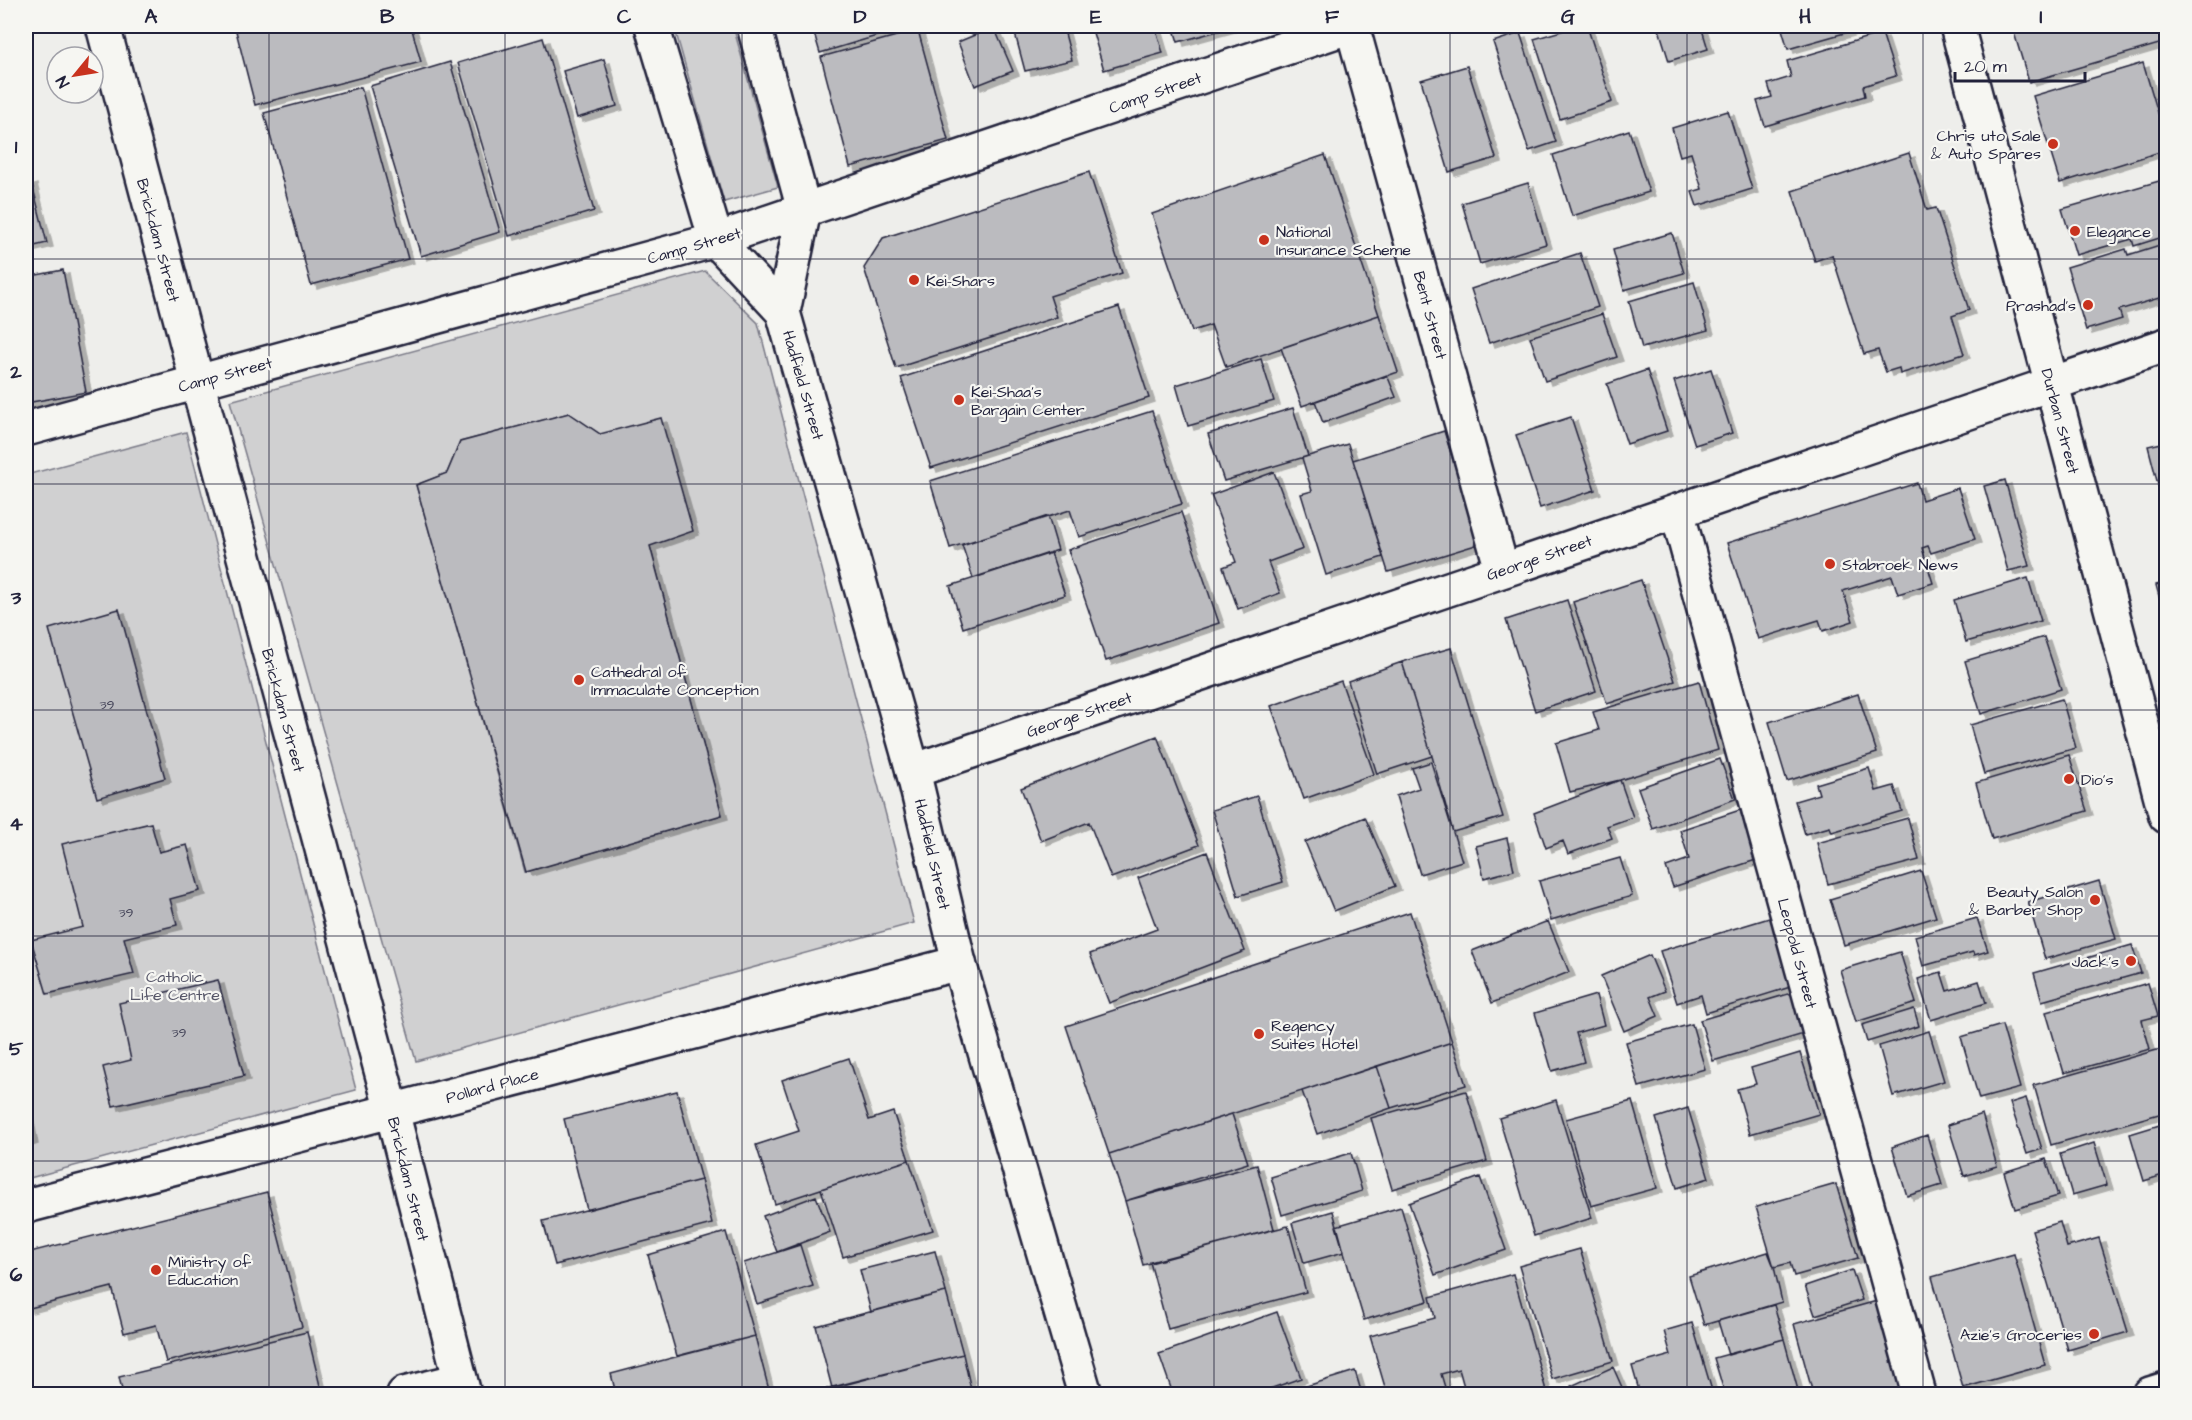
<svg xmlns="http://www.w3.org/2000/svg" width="2192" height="1420" viewBox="0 0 2192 1420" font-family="'Architects Daughter',sans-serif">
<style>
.green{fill:#d0d0d1;stroke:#797986;stroke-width:1.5;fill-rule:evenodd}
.building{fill:#bbbbbf;stroke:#22223b;stroke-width:1.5;filter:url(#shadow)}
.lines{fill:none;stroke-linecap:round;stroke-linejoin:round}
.minor-casing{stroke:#22223b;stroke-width:38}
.major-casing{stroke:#22223b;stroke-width:38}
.minor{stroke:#f6f6f2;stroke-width:33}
.major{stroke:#f6f6f2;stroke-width:33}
.grid{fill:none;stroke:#22223b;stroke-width:1.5;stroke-opacity:0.55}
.poi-dot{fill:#c8321e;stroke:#f6f6f2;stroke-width:2}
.labels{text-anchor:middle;stroke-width:4.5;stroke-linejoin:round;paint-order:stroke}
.number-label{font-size:14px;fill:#48485c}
.street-label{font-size:16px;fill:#22223b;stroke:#f6f6f2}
.poi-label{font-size:16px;fill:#22223b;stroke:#f6f6f2;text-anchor:start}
.park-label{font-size:16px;fill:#565668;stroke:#f6f6f2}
.neatline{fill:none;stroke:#22223b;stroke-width:2}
.grid-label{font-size:20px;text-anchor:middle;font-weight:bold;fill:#22223b}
</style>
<defs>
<filter id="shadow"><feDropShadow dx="6" dy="4" stdDeviation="0" flood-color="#0004"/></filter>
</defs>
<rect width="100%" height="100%" fill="#eeeeeb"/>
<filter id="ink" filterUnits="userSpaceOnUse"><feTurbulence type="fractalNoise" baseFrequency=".0167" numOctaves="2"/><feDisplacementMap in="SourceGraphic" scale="12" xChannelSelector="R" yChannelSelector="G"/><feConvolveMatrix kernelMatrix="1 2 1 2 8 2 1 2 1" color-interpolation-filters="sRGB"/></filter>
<g filter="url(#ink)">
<path class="green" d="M674 26H733L778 187 724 202Z
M705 271 758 323 914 923 416 1061 230 401ZM569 413 600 434 650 546 722 815 525 872 416 485 447 473 460 442Z
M186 432 356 1090 26 1179V475Z"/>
<path class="building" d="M258 26H411L421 62 255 105 236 31Z
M812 26H910L820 53Z
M1013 26H1063L1072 60 1025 71Z
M1091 26H1155L1163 53 1104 70Z
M1173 26H1236L1178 42Z
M1578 26H1587L1612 102 1560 119 1534 39Z
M1658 26H1701L1708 49 1669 61Z
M1781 26H1869L1788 49Z
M2012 26H2166V42L2029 82Z
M994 27 1013 71 975 86 958 42Z
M918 30 948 140 850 167 821 57Z
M1520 33 1556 142 1529 151 1493 42Z
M1882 33 1896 76 1863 86 1865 96 1765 126 1757 101 1772 97 1768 84 1791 77 1787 61Z
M543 38 594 211 509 236 458 63Z
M604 59 617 106 577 118 563 71Z
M450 62 500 232 421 256 370 86Z
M2143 63 2166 139V150L2060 183 2033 96Z
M1467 66 1496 158 1449 172 1421 80Z
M361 87 408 259 311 285 264 113Z
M1728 111 1752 189 1697 206 1692 192 1702 189 1691 153 1680 156 1672 128Z
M1629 130 1649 192 1572 216 1553 155Z
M1909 153 1927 210 1936 208 1969 310 1952 316 1964 354 1900 374 1899 368 1886 372 1878 350 1864 354 1832 255 1815 261 1792 191Z
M1325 155 1379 315 1226 367 1211 325 1192 331 1152 214Z
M1089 172 1122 273 1050 296 1057 317 896 368 864 268 883 238Z
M2166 179V236L2134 246 2132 239 2076 255 2062 209Z
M31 180 47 243 26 248V182Z
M1528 183 1546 244 1480 264 1462 203Z
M1672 233 1684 273 1624 290 1613 250Z
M2166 243V296L2119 310 2122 319 2086 330 2067 267 2126 249 2128 255Z
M1580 253 1598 307 1489 343 1471 289Z
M63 270 86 392 26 403V277Z
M1694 282 1708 330 1642 348 1629 301Z
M1119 307 1149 398 931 468 901 378Z
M1602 314 1617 357 1545 381 1530 337Z
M1379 315 1398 372 1302 406 1281 348Z
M1261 359 1274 401 1188 426 1176 385Z
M1711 369 1732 433 1695 445 1674 381Z
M1647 370 1667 431 1627 444 1607 384Z
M1387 375 1396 397 1323 423 1315 401Z
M1293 408 1308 456 1224 481 1208 434Z
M1152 411 1182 504 1079 537 1070 510 950 548 930 481Z
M569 413 600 434 661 418 693 531 650 546 722 815 526 872 416 485 447 473 460 442Z
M1571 417 1595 490 1540 508 1516 435Z
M1444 431 1479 544 1388 572 1353 460Z
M2166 442V508H2164L2148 446Z
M1348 444 1383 557 1326 575 1301 494 1312 491 1302 458Z
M1274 472 1303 549 1268 562 1280 593 1238 609 1223 567 1236 562 1211 495Z
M2005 480 2029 566 2008 571 1984 486Z
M1917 483 1922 500 1958 488 1975 539 1931 553 1928 546 1922 548 1933 583 1898 594 1892 576 1843 591 1853 621 1823 631 1819 620 1758 639 1727 543Z
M1181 512 1219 623 1106 661 1068 550Z
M1048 516 1058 550 973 578 962 545Z
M1051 553 1065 595 963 628 950 586Z
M2028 578 2041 621 1966 642 1954 600Z
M1641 580 1675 681 1607 704 1573 602Z
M2166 582V622L2156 585Z
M1567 600 1596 691 1535 711 1506 620Z
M119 609 165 778 97 798 49 629Z
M2044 637 2061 689 1981 714 1965 661Z
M1451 648 1503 817 1453 832 1432 756 1402 662Z
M1402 662 1432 756 1377 774 1348 681Z
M1341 681 1374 774 1304 799 1271 706Z
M1699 681 1718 750 1620 780 1570 792 1556 743 1599 730 1593 712Z
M1858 694 1877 753 1787 781 1769 722Z
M2062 699 2076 748 1984 774 1970 725Z
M1157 736 1199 845 1111 878 1089 822 1041 841 1021 788Z
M2069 755 2087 811 1992 839 1976 783Z
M1720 759 1735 799 1653 829 1638 788Z
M1431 762 1462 861 1420 874 1396 796 1419 788 1412 768Z
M1869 768 1876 791 1894 786 1902 811 1832 832 1830 827 1805 834 1795 801 1819 794 1816 784Z
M1620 780 1633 817 1607 826 1612 838 1568 854 1563 841 1546 848 1534 813Z
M1257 796 1283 882 1238 896 1212 810Z
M1740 810 1756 860 1673 887 1666 867 1689 859 1680 830Z
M1365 817 1395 886 1334 911 1305 842Z
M1908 818 1919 860 1828 884 1817 843Z
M151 823 159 852 187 845 200 891 170 899 177 925 124 938 134 974 47 994 31 940 83 927 62 844Z
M1507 838 1514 870 1484 878 1476 846Z
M1207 852 1245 951 1109 1003 1090 954 1157 929 1138 878Z
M1620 858 1632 896 1551 920 1539 881Z
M1921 871 1936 917 1844 945 1830 899Z
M2099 881 2116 939 2045 959 2028 902Z
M1410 912 1452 1042 1109 1154 1066 1026Z
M1776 916 1797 985 1706 1013 1701 995 1677 1003 1660 951Z
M1977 918 1988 951 1974 955 1973 952 1923 966 1915 936Z
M1548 921 1569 972 1492 1003 1472 951Z
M2132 945 2141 973 2042 1001 2034 973Z
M1900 952 1916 1003 1856 1022 1840 970Z
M1650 955 1665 991 1650 997 1658 1016 1624 1031 1601 976Z
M1941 972 1947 991 1979 981 1986 1003 1931 1020 1918 979Z
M218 980 244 1076 113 1106 103 1067 131 1060 119 1003Z
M2148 983 2158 1016 2142 1020 2150 1049 2064 1073 2046 1012Z
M1795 992 1807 1033 1713 1061 1700 1020Z
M1596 995 1604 1025 1576 1033 1584 1062 1552 1071 1535 1013Z
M1914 1009 1919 1026 1867 1042 1862 1025Z
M1692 1024 1705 1069 1639 1087 1626 1042Z
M2002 1025 2020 1088 1979 1099 1961 1037Z
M1929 1031 1944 1081 1893 1096 1879 1046Z
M1452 1042 1466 1085 1391 1108 1377 1066Z
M2164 1048 2166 1057V1112L2051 1145 2034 1085Z
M1800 1053 1819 1114 1750 1134 1737 1089 1756 1084 1751 1068Z
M849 1058 869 1120 893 1112 909 1160 775 1204 756 1145 799 1131 782 1080Z
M1377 1066 1391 1108 1317 1134 1302 1091Z
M677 1091 701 1180 587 1210 564 1119Z
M1466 1091 1487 1161 1392 1189 1371 1118Z
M2026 1098 2042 1149 2027 1154 2010 1103Z
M1556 1100 1592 1218 1534 1236 1499 1118Z
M1632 1101 1657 1188 1591 1206 1566 1119Z
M26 1107 32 1140 26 1142Z
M1688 1108 1709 1178 1677 1188 1656 1118Z
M1232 1114 1248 1163 1125 1201 1109 1154Z
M1982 1114 1997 1166 1964 1176 1948 1125Z
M2166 1123V1174L2144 1181 2130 1134Z
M1927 1135 1942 1185 1907 1196 1892 1147Z
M2094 1143 2107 1185 2072 1195 2060 1154Z
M1351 1153 1362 1191 1282 1215 1271 1177Z
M2046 1159 2058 1196 2015 1209 2004 1172Z
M909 1160 933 1230 843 1257 821 1189Z
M1257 1165 1274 1229 1143 1265 1125 1201Z
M1480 1177 1506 1250 1435 1275 1409 1203Z
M701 1180 712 1224 555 1265 543 1221Z
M1836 1184 1858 1258 1794 1276 1790 1263 1774 1267 1756 1207Z
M267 1192 302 1327 166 1362 156 1325 124 1333 112 1287 26 1309V1253Z
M816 1196 830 1232 777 1252 763 1216Z
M1401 1207 1428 1301 1364 1320 1336 1226Z
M1333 1211 1344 1252 1304 1263 1292 1223Z
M2060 1222 2067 1247 2099 1238 2128 1332 2068 1350 2032 1230Z
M1288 1226 1306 1292 1168 1329 1150 1262Z
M726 1232 755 1336 677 1356 648 1255Z
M800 1245 813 1286 757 1304 744 1263Z
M1580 1249 1613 1361 1552 1379 1519 1266Z
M935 1251 946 1292 871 1312 860 1270Z
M1768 1252 1774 1267 1782 1302 1704 1325 1689 1276Z
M2014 1254 2045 1365 1963 1388 1932 1277Z
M1852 1270 1862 1300 1815 1315 1805 1286Z
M1513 1274 1547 1394H1466L1459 1369 1441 1374 1447 1394H1387L1370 1336 1435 1318 1430 1297Z
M946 1292 963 1354 832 1388 816 1326Z
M1877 1301 1903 1394H1813L1794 1324Z
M1774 1305 1784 1339 1728 1355 1718 1321Z
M1277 1312 1301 1378 1255 1394H1173L1159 1354Z
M1692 1323 1713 1394H1640L1632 1366 1671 1355 1664 1331Z
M307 1332 322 1394H123L119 1377Z
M755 1336 770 1394H616L611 1374Z
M1784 1339 1799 1394H1715L1724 1391 1714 1358Z
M963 1354 972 1394H805Z
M1613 1367 1625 1394H1575L1571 1386Z
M1355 1371 1362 1394H1281Z"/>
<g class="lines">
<defs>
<path id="minor" d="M103 26 197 381
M652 26 716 240
M754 26 804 210 1351 26
M1352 26 1502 570
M1957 26 2166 816
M1677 511 1919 1394
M913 771 2166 345
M26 1206 959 963
M404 1394 460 1380"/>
<path id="major" d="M716 240 783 312 913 771 959 963 1085 1394
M783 312 804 210
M197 381 392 1111 464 1394
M26 429 716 240 804 210
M2150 1394 2166 1389"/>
</defs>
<use href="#minor" class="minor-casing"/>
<use href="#major" class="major-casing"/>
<use href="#minor" class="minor"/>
<use href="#major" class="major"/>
</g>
</g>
<path class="grid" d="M269 26V1394M505 26V1394M742 26V1394M978 26V1394M1214 26V1394M1450 26V1394M1687 26V1394M1923 26V1394M26 259H2166M26 484H2166M26 710H2166M26 936H2166M26 1161H2166"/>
<g class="poi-dot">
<circle cx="2053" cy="144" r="6"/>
<circle cx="2075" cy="231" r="6"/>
<circle cx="1264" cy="240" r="6"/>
<circle cx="914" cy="280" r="6"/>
<circle cx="2088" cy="305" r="6"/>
<circle cx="959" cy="400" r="6"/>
<circle cx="1830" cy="564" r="6"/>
<circle cx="579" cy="680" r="6"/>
<circle cx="2069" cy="779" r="6"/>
<circle cx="2095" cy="900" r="6"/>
<circle cx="2131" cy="961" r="6"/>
<circle cx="1259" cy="1034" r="6"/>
<circle cx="156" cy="1270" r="6"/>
<circle cx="2094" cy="1334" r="6"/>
</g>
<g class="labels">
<g class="number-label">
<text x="107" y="709">39</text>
<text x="126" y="917">39</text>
<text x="179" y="1037">39</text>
</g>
<g class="street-label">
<text transform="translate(1155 92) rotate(-19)" y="6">Camp Street</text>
<text transform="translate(159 240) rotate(75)" y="6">Brickdam Street</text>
<text transform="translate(694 245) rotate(-16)" y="6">Camp Street</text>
<text transform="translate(1431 315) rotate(75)" y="6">Bent Street</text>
<text transform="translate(225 374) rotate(-15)" y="6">Camp Street</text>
<text transform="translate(804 385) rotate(74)" y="6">Hadfield Street</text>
<text transform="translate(2061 421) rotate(75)" y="6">Durban Street</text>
<text transform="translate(1539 557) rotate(-19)" y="6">George Street</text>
<text transform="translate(284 710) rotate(75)" y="6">Brickdam Street</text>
<text transform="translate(1079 714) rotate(-19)" y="6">George Street</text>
<text transform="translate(933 854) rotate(77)" y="6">Hadfield Street</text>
<text transform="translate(1798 953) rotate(75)" y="6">Leopold Street</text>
<text transform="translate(492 1085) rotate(-15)" y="6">Pollard Place</text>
<text transform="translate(409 1179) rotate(76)" y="6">Brickdam Street</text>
</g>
<g class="poi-label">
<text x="2041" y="141" text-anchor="end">Chris uto Sale<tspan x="2041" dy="18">&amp; Auto Spares</tspan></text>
<text x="1276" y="237">National<tspan x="1276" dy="18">Insurance Scheme</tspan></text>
<text x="2087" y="237">Elegance</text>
<text x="926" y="286">Kei-Shars</text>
<text x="2076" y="311" text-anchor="end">Prashad's</text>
<text x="971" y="397">Kei-Shaa's<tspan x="971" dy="18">Bargain Center</tspan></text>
<text x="1842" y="570">Stabroek News</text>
<text x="591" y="677">Cathedral of<tspan x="591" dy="18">Immaculate Conception</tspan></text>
<text x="2081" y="785">Dio's</text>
<text x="2083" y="897" text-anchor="end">Beauty Salon<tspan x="2083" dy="18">&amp; Barber Shop</tspan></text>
<text x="2119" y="967" text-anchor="end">Jack's</text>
<text x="1271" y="1031">Regency<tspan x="1271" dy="18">Suites Hotel</tspan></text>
<text x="168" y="1267">Ministry of<tspan x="168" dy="18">Education</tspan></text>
<text x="2082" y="1340" text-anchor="end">Azie's Groceries</text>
</g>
<g class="park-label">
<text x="175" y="982">Catholic<tspan x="175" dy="18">Life Centre</tspan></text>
</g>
</g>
<rect width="2192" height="1420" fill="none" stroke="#f6f6f2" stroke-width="66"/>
<g transform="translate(75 75) rotate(240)"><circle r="28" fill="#f6f6f2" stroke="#a1a1a9" stroke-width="1.5"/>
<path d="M0-4.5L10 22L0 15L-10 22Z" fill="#c8321e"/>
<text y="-9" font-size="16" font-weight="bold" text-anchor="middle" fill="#22223b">N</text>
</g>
<path d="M1955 72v9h130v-9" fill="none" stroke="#22223b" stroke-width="3"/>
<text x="1964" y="72" font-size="18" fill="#22223b" stroke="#f6f6f2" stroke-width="4.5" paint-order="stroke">20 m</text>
<rect x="33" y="33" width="2126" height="1354" class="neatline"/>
<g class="grid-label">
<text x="151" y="23">A</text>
<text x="387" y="23">B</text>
<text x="624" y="23">C</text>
<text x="860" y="23">D</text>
<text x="1096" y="23">E</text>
<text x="1332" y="23">F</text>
<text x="1568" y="23">G</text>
<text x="1805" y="23">H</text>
<text x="2041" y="23">I</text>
<text x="16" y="153">1</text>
<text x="16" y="378">2</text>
<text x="16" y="604">3</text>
<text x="16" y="830">4</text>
<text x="16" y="1055">5</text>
<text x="16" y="1281">6</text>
</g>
</svg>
